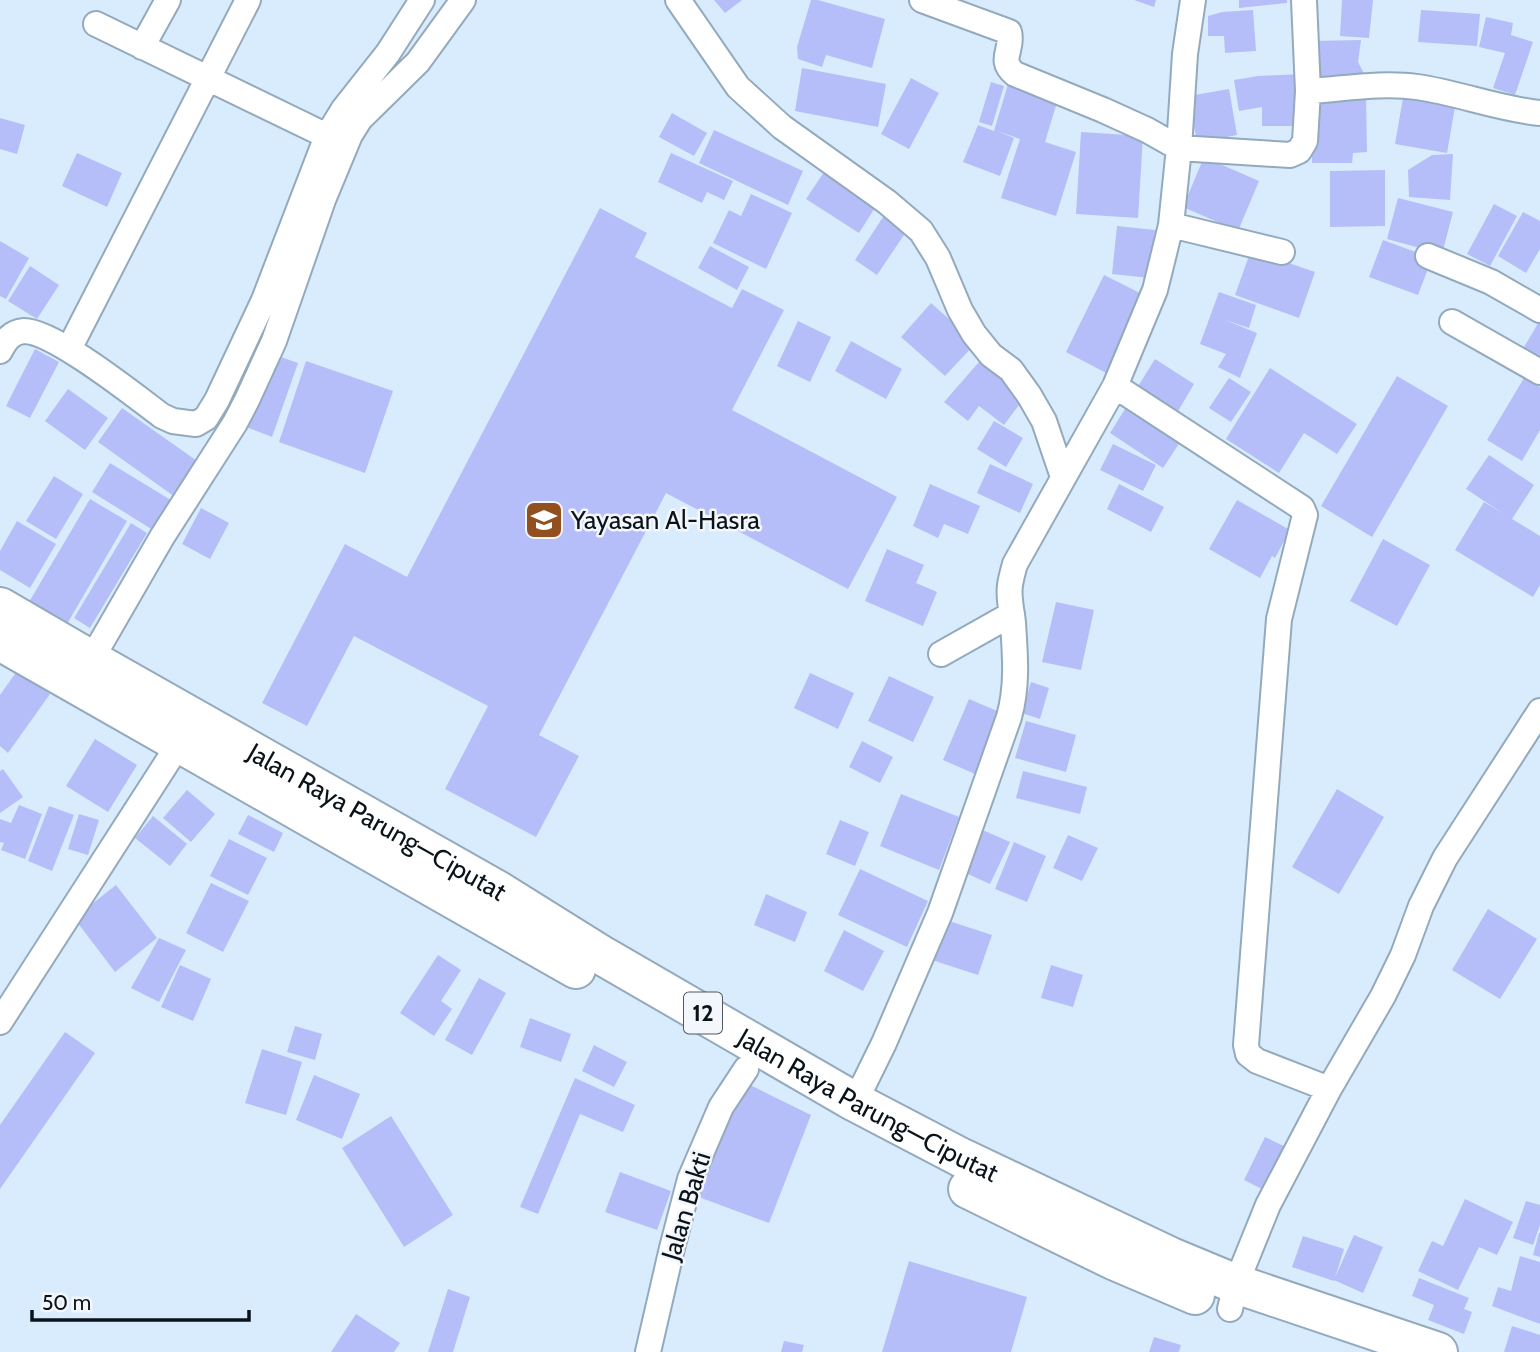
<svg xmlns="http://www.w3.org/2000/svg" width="1540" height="1352" viewBox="0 0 1540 1352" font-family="Cabin,sans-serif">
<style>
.building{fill:#b5bef8}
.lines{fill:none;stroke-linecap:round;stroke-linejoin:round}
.minor-casing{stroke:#93aabd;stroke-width:28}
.trunk-casing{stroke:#93aabd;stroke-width:42}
.minor{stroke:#fff;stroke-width:24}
.trunk{stroke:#fff;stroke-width:38}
.labels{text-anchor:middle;stroke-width:5;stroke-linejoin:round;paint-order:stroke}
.shield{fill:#f3f7fc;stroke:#51575e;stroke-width:2}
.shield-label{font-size:24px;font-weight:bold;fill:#0b131a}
.poi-label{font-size:26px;fill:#0b131a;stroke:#f3f7fc;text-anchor:start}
.street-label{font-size:26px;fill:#0b131a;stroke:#f3f7fc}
</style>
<rect width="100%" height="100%" fill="#d9ecfd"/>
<path class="building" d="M714 0H742L725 13Z
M811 0H818L885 19 872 68 826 55 822 67 798 59 797 47Z
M1134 0H1156L1154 7Z
M1239 0H1287V3L1239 8Z
M1342 0H1373L1369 38 1340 36Z
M1253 10 1256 51 1225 53 1224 36H1208V16L1222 12Z
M1421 10 1480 14 1477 46 1418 42Z
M1486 17 1513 23 1511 35 1533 42 1515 95 1493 88 1505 53 1479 47Z
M1361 40 1358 62 1370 85 1314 86 1313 41Z
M802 68 886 84 878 127 795 111Z
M1301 74 1302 126H1262V107L1239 111 1234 80 1258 76Z
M911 78 939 93 909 149 881 134Z
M991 82 1004 86 992 126 979 122Z
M1008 84 1058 99 1045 142 1076 152 1056 216 1001 198 1020 139 997 131 1014 138 1000 176 963 162 978 125 994 131Z
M1229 89 1237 135 1197 143 1189 96Z
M1366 92 1367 152 1353 153 1352 163H1312V93Z
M1404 92 1456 101 1447 153 1395 144Z
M672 113 707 133 694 156 659 137Z
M0 118 25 125 17 154 0 149Z
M714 130 803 171 788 205 699 163Z
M1081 132 1143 136 1138 218 1076 214Z
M77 153 122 173 107 207 62 186Z
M671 153 733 181 724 200 707 192 702 203 658 182Z
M1453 154 1450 200 1409 197 1408 170 1432 155Z
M1204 157 1259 181 1238 231 1183 207Z
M826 169 878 203 859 233 806 199Z
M1385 170V226L1330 227V171Z
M751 194 792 213 766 269 713 243 729 210 741 216Z
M1398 198 1453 212 1442 254 1387 239Z
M1494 204 1517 216 1490 266 1467 254Z
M600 208 647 233 635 257 732 308 742 289 784 310 732 410 897 497 848 589 666 493 539 735 579 756 536 837 445 789 488 706 354 636 307 726 262 703 345 544 407 577Z
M1523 212 1540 221V249L1526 273 1498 256Z
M885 214 908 229 877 275 855 260Z
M1117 226 1155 230 1150 278 1112 274Z
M1383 240 1432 258 1418 295 1369 277Z
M0 241 29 258 6 299 0 296Z
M710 246 749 267 737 290 698 268Z
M1251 250 1315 272 1299 318 1235 295Z
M30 266 59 285 37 319 8 301Z
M1104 275 1150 298 1112 376 1066 352Z
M1219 292 1256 305 1249 328 1225 320 1257 333 1240 378 1218 367 1226 354 1200 344Z
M931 303 976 343 945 376 901 337Z
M1540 320V364L1521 352Z
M798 321 831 337 810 382 777 366Z
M851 341 902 369 886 399 835 371Z
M35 349 59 362 30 418 6 406Z
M272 354 298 363 272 437 246 427Z
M1155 359 1194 384 1177 413 1137 388Z
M306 361 393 391 365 473 279 442Z
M979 362 1025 397 1004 425 979 406 968 421 944 402Z
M1270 368 1357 424 1337 454 1304 433 1279 473 1226 439Z
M1397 376 1448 406 1372 537 1321 506Z
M1229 378 1251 392 1231 422 1209 408Z
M1524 378 1540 387V430L1522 461 1487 440Z
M68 389 108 418 85 450 45 421Z
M1130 401 1184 436 1163 468 1110 433Z
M122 408 200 463 175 497 98 442Z
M994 421 1023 438 1006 467 977 449Z
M1113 444 1156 465 1143 491 1100 470Z
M1489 455 1534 485 1512 519 1540 536V585L1533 597 1455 550 1484 502 1504 514 1466 489Z
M110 463 174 502 156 532 92 492Z
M990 464 1033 484 1020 513 977 493Z
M54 476 83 494 56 539 26 521Z
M930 484 980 506 968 534 944 524 938 538 913 526Z
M1119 484 1164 507 1151 532 1107 509Z
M90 499 127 521 67 624 29 602Z
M1237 500 1290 530 1275 558 1272 556 1260 578 1209 549Z
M201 508 229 523 210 559 182 544Z
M17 521 56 544 30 588 0 570V551Z
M131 523 147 533 90 628 74 618Z
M1383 539 1430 565 1397 626 1350 601Z
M887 549 924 565 916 583 937 592 923 626 865 601Z
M1056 602 1094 610 1081 670 1042 662Z
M17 671 50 694 8 753 0 746V695Z
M810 673 854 693 838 729 794 708Z
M889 676 934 697 913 742 868 721Z
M1031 682 1049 688 1040 719 1022 713Z
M969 699 1002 713 975 774 943 760Z
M1026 721 1076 735 1066 772 1015 758Z
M95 739 137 765 108 812 66 786Z
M862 741 893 757 880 783 849 767Z
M3 769 23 797 0 813V771Z
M1023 771 1087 787 1080 814 1016 798Z
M1337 789 1384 817 1339 894 1292 867Z
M187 790 215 814 191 842 163 818Z
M901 794 959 817 939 870 880 846Z
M19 805 42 814 25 859 1 850 4 843 0 842V819L11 823Z
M49 806 74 815 52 871 28 861Z
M79 814 99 820 88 855 68 849Z
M248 815 283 833 274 852 238 834Z
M153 816 187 844 170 866 135 838Z
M840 820 869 832 855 866 826 854Z
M978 828 1010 842 990 884 959 870Z
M1068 835 1098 848 1082 881 1053 868Z
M229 839 267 858 248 895 210 876Z
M1014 842 1046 856 1027 902 995 889Z
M860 869 928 901 907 947 838 915Z
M211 883 249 901 223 952 186 933Z
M116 885 157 938 115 972 74 918Z
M766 894 807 912 795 942 754 925Z
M1488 909 1537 939 1500 999 1452 970Z
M946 920 992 935 978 975 932 960Z
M844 930 884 951 863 991 824 971Z
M159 938 186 950 159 1002 131 988Z
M438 955 461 970 441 1001 452 1009 434 1036 400 1013Z
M180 965 211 979 193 1021 161 1007Z
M1051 965 1083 975 1073 1007 1041 998Z
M479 978 506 993 472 1055 445 1040Z
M530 1018 571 1034 561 1062 520 1047Z
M295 1026 322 1034 315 1060 287 1052Z
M65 1032 95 1053 0 1189V1125Z
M594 1045 627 1062 614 1087 582 1071Z
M262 1049 302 1062 286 1115 245 1103Z
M314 1075 360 1094 342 1139 296 1120Z
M575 1078 635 1105 623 1132 580 1114 538 1214 520 1207Z
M746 1083 811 1115 769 1223 696 1196 716 1133Z
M391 1116 453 1215 404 1247 342 1148Z
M1265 1137 1286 1147 1266 1191 1244 1180Z
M620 1172 671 1191 657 1230 605 1212Z
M1465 1199 1513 1222 1497 1255 1479 1247 1458 1290 1418 1271 1432 1241 1443 1246Z
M1526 1201 1540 1205V1225L1533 1245 1513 1238Z
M1539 1233H1540V1257L1533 1255Z
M1354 1235 1383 1247 1363 1293 1334 1280Z
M1303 1236 1344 1249 1334 1281 1292 1267Z
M1520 1256 1540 1262V1324L1492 1306 1498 1287 1511 1291Z
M909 1261 1027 1297 1011 1352H882Z
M1419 1278 1469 1298 1464 1309 1472 1312 1464 1334 1428 1320 1434 1305 1412 1296Z
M448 1289 470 1297 453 1352H428Z
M356 1314 400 1343 394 1352H331Z
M1512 1326 1540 1335V1352H1504Z
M1154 1337 1181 1345 1179 1352H1149Z
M784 1341 804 1345 802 1352H781Z"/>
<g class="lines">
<defs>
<path id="minor" d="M678 0 738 87 782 127 887 202 921 231 938 258 960 310 974 334 991 355 1011 370 1029 395 1044 421 1063 477
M922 0 1009 32C1014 49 997 60 1015 74L1103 110 1147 130 1179 148 1290 155 1299 151 1305 141 1308 91 1304 0
M96 24 327 136
M142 47 168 0
M1308 91C1343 89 1382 82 1417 87 1459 93 1498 109 1540 113
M1171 225 1282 252
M1428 256 1491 282 1540 310
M1452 322 1540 372
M69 349 248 0
M0 351C5 341 11 332 24 331 54 331 135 396 162 416L173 421 196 424 206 418 217 400 264 300 327 136 343 110 388 53 422 0
M1115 386 1302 508 1305 515 1279 619 1246 1045 1248 1054 1257 1061 1329 1089
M941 654 1012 614
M91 660 162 537 235 423 247 400 274 341 323 200 350 135 360 119 418 62 463 0
M0 1022 179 744
M855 1102 884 1043 940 913 1009 717C1018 685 1015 655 1013 623 1012 611 1008 598 1010 585 1011 578 1013 571 1015 564L1115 386 1155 290 1171 225 1179 148 1185 54 1193 0
M1230 1309 1236 1284 1268 1205 1329 1089 1383 996 1403 955 1421 906 1445 858 1540 711
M648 1352 672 1248 690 1179 721 1107 746 1069"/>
<g id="trunk">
<path id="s1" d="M0 607 91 660 499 891 603 956 855 1102 962 1158 1171 1257 1236 1284 1438 1352"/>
<path d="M0 641 576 969"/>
<path d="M968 1189 1113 1260 1195 1295"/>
</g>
</defs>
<use href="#minor" class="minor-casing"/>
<use href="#trunk" class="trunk-casing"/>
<use href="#minor" class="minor"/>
<use href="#trunk" class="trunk"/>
</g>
<defs>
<symbol id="school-square" viewBox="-11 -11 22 22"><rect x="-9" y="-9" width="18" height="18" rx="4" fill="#92501e" stroke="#f3f7fc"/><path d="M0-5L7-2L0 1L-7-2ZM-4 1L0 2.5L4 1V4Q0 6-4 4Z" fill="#fff"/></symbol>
</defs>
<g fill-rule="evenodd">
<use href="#school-square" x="522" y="498" width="44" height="44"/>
</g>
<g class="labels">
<rect class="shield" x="684" y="992.5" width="38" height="41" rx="5"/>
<g class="shield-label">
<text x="703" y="1021">12</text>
</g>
<g class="poi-label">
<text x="571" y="529">Yayasan Al-Hasra</text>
</g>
<g class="street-label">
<text dy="9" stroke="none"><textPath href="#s1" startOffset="434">Jalan Raya Parung—Ciputat</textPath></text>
<text dy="9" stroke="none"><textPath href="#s1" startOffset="1001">Jalan Raya Parung—Ciputat</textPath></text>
<text transform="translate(686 1206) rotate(-73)" y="9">Jalan Bakti</text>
</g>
</g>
<path d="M32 1310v10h217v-10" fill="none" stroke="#0b131a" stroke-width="3.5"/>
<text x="42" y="1310" font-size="21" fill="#0b131a" stroke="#f3f7fc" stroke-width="5" paint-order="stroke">50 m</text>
</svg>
